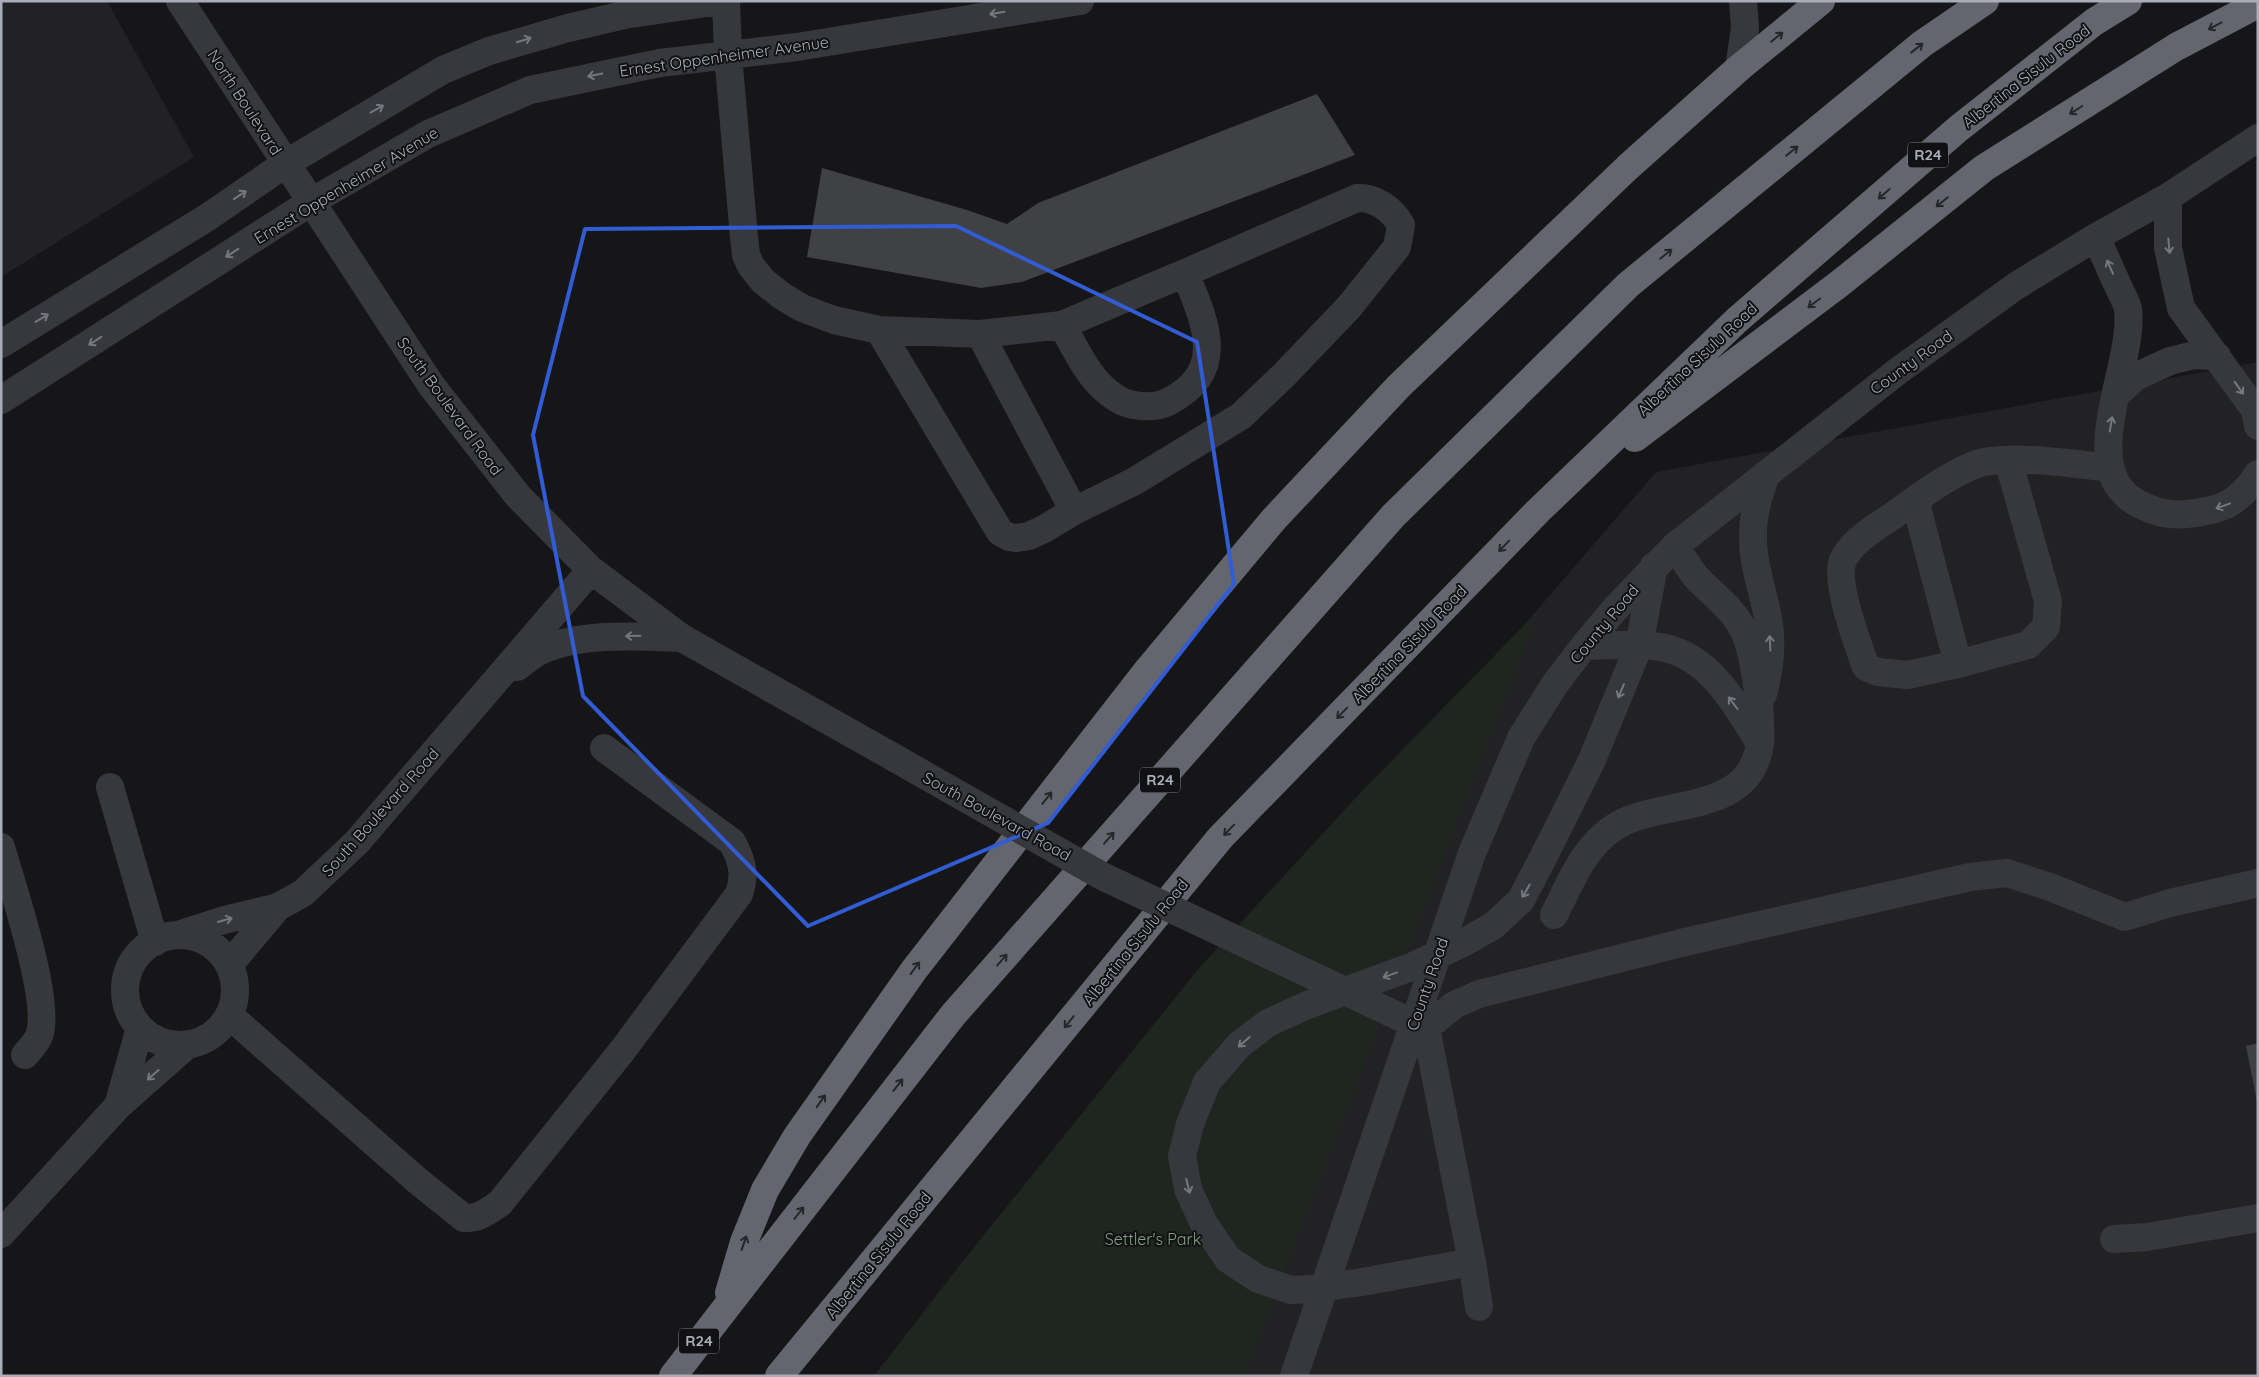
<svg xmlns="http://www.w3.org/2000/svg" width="2259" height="1377" viewBox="0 0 2259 1377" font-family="Quicksand,sans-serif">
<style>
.built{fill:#222225}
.green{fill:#1e261f}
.building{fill:#404145}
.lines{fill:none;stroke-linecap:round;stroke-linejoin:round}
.minor{stroke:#37383d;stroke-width:28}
.highway{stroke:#63666e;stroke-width:28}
.minor-bridge{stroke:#37383d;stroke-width:28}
.oneway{stroke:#757881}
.oneway2{stroke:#26262a}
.marked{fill:none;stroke:#325cd3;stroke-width:4;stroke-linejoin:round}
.labels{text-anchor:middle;stroke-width:4;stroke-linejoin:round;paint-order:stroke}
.shield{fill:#111113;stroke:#7b7e86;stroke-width:1}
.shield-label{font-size:15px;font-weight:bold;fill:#a8adb8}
.street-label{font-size:16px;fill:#a8adb8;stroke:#111113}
.park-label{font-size:16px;fill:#7fa381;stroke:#111113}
</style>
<rect width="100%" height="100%" fill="#161618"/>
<path class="built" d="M1 1H107L194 157 1 277Z
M2258 362V1376H1178L1130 1083 1656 472Z"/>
<path class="green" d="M1538 611 1244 1376H874L963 1261 1200 967 1364 789Z"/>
<path class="building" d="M1317 94 1355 155 1022 282 981 288 807 257 822 168 967 210 1007 224 1038 203Z
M2258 1043V1102H2257L2246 1046Z"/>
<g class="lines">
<path class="minor" d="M180 1 431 385 518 496 591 570 682 638 893 757
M726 1 728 55 744 237 746 255 751 266 763 281 782 296 802 308 834 320 879 330 980 334 1062 325 1185 273C1205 322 1229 371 1168 402 1153 409 1129 407 1116 398 1089 381 1077 351 1062 325
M1739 68 1745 28 1743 1
M2168 197V248L2181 308 2255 410 2258 426
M2096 237C2104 254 2111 271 2119 288 2122 295 2127 303 2128 309 2135 366 2073 470 2139 504 2154 512 2168 516 2186 514 2221 511 2238 504 2258 474
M879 330 1000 532 1009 537 1017 538 1029 536 1044 529 1074 511 1135 481 1241 416 1284 375 1349 307 1397 247 1401 225C1392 209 1375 197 1357 198L1185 273
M980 334 1074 511
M1 344 208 217 285 164 443 70 489 51 568 28 624 15 720 1
M2116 395 2135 377 2170 361 2194 355 2217 356
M1 400 311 202 428 134 530 90 660 63 797 47 1080 1
M2008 460 2048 601 2046 627 2028 645 1958 664 1907 675 1878 672 1866 667C1858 645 1834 581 1843 560 1853 540 1876 527 1894 515 1919 497 1945 477 1974 465 2006 453 2076 464 2110 468
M1915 500 1958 664
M1584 646C1610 646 1639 642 1665 648 1711 658 1737 706 1760 744
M517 667C523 663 530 657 536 653 576 632 638 636 682 638
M1763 694C1770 668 1773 644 1768 618 1763 590 1752 563 1753 534 1753 513 1759 495 1766 474
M110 787 155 942
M1 847C12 886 52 1003 39 1036 36 1043 30 1049 25 1055
M1548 848 1591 762 1639 646 1654 566
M1554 915C1571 882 1583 847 1616 826 1663 798 1751 816 1760 743 1761 734 1760 725 1760 716 1759 694 1753 646 1742 627 1730 606 1712 594 1696 577 1688 567 1682 556 1675 546
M178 935 224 920 278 907 303 893 357 842 591 570
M125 990a55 55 0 1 1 110 0a55 55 0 1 1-110 0Z
M229 965 278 907
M230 1016 419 1182 464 1218C479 1219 488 1211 500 1203L622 1051 739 894C746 874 742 860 732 842L604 748
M1423 1028H1426L1454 1005 1479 994 1681 943 1970 877 2007 873 2050 887 2125 917 2170 903 2258 883
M1426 1028 1472 1262 1479 1307
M118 1106 140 1028
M1 1234 118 1106 187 1045
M2114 1239 2147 1237 2258 1218
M1294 1376 1472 853 1521 738 1555 684 1584 646 1615 609 1675 546 1898 371 2016 286 2096 237 2168 197 2258 138"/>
<path class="highway" d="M1635 438 1839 284 1984 168 2176 47 2258 4
M729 1293 744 1242 765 1190 797 1136 914 970 1146 672 1274 519 1399 386 1628 167 1739 68 1821 1
M673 1376 953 1015 1393 516 1628 285 1922 44 1985 1
M779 1376 1220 838 1538 511 1737 320 1959 128 2094 22 2128 1"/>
<path class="minor-bridge" d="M893 757 1102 876 1423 1028
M1472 1262 1362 1282 1313 1289 1291 1290 1258 1279 1228 1259 1204 1224 1188 1189 1182 1156 1190 1124 1207 1082 1239 1045 1268 1023 1305 1006 1411 967 1461 944 1493 926 1521 900 1548 848"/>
</g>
<defs><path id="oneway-shaft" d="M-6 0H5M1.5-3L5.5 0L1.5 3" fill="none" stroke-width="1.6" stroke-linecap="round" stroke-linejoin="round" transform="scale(1.25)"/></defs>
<g class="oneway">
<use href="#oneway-shaft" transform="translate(997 13) rotate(171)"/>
<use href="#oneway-shaft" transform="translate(524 40) rotate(-17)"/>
<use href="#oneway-shaft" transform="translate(595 75) rotate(169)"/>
<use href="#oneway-shaft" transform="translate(377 109) rotate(-29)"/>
<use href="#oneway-shaft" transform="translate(240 195) rotate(-34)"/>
<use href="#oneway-shaft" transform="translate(2169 246) rotate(85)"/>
<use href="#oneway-shaft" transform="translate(232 253) rotate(147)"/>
<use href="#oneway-shaft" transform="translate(2110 267) rotate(-114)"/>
<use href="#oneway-shaft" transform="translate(42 318) rotate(-31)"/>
<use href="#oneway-shaft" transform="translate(95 341) rotate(147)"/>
<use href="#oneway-shaft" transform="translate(2239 388) rotate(55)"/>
<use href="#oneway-shaft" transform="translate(2111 424) rotate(-81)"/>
<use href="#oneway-shaft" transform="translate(2223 506) rotate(160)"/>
<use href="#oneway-shaft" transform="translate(633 636) rotate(179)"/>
<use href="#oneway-shaft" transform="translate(1770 643) rotate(-93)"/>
<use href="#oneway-shaft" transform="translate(1621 691) rotate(113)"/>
<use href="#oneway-shaft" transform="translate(1733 703) rotate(-127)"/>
<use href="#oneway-shaft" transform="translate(1526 891) rotate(120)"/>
<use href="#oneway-shaft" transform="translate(225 920) rotate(-16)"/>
<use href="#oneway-shaft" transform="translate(1390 975) rotate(160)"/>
<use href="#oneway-shaft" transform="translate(1244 1042) rotate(139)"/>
<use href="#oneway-shaft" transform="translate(153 1075) rotate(139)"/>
<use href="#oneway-shaft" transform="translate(1188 1186) rotate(76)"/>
</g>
<g class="oneway2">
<use href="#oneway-shaft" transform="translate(2215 26) rotate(152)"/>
<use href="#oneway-shaft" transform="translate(1777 37) rotate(-39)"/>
<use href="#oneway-shaft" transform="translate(1917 48) rotate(-38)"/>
<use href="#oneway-shaft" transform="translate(2076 110) rotate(148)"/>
<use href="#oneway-shaft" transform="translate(1792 151) rotate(-39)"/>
<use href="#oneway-shaft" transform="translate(1884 194) rotate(139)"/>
<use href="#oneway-shaft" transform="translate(1942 202) rotate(141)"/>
<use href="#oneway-shaft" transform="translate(1666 254) rotate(-39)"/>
<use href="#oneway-shaft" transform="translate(1814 303) rotate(143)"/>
<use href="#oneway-shaft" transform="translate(1504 546) rotate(134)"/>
<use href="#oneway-shaft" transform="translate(1342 713) rotate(134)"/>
<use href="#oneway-shaft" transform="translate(1047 798) rotate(-52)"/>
<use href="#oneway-shaft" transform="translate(1229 830) rotate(134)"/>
<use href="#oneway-shaft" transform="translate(1109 838) rotate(-49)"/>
<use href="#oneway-shaft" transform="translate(1002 960) rotate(-49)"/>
<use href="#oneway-shaft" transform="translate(915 968) rotate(-54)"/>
<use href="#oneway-shaft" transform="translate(1069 1022) rotate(129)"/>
<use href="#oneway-shaft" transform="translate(898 1085) rotate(-52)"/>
<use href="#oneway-shaft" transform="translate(821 1101) rotate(-55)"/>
<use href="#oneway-shaft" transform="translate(799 1213) rotate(-52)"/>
<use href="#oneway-shaft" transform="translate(744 1243) rotate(-71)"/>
</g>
<path class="marked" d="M956 226 1197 342 1234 584 1048 823 808 926 583 696 533 435 585 229Z"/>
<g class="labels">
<g class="shield">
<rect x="1908" y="142.5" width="40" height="25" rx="4"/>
<rect x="1140" y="767.5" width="40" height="25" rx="4"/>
<rect x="679" y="1328.5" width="40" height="25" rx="4"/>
</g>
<g class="shield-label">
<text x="1928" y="160">R24</text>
<text x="1160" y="785">R24</text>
<text x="699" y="1346">R24</text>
</g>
<g class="street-label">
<text transform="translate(724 56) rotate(-8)" y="6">Ernest Oppenheimer Avenue</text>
<text transform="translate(2026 76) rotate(-38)" y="6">Albertina Sisulu Road</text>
<text transform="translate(245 102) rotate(57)" y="6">North Boulevard</text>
<text transform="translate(346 185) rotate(-31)" y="6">Ernest Oppenheimer Avenue</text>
<text transform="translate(1697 359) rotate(-43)" y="6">Albertina Sisulu Road</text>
<text transform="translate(1911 362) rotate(-36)" y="6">County Road</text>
<text transform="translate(450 406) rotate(54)" y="6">South Boulevard Road</text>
<text transform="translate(1604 624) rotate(-50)" y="6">County Road</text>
<text transform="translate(1409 644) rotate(-46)" y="6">Albertina Sisulu Road</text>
<text transform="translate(380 812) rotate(-48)" y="6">South Boulevard Road</text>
<text transform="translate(997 816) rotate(29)" y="6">South Boulevard Road</text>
<text transform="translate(1135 942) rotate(-51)" y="6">Albertina Sisulu Road</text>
<text transform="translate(1427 984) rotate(-71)" y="6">County Road</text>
<text transform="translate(878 1255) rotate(-51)" y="6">Albertina Sisulu Road</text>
</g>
<g class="park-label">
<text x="1153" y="1245">Settler's Park</text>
</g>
</g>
<rect width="2259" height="1377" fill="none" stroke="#a8adb8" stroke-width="5"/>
</svg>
